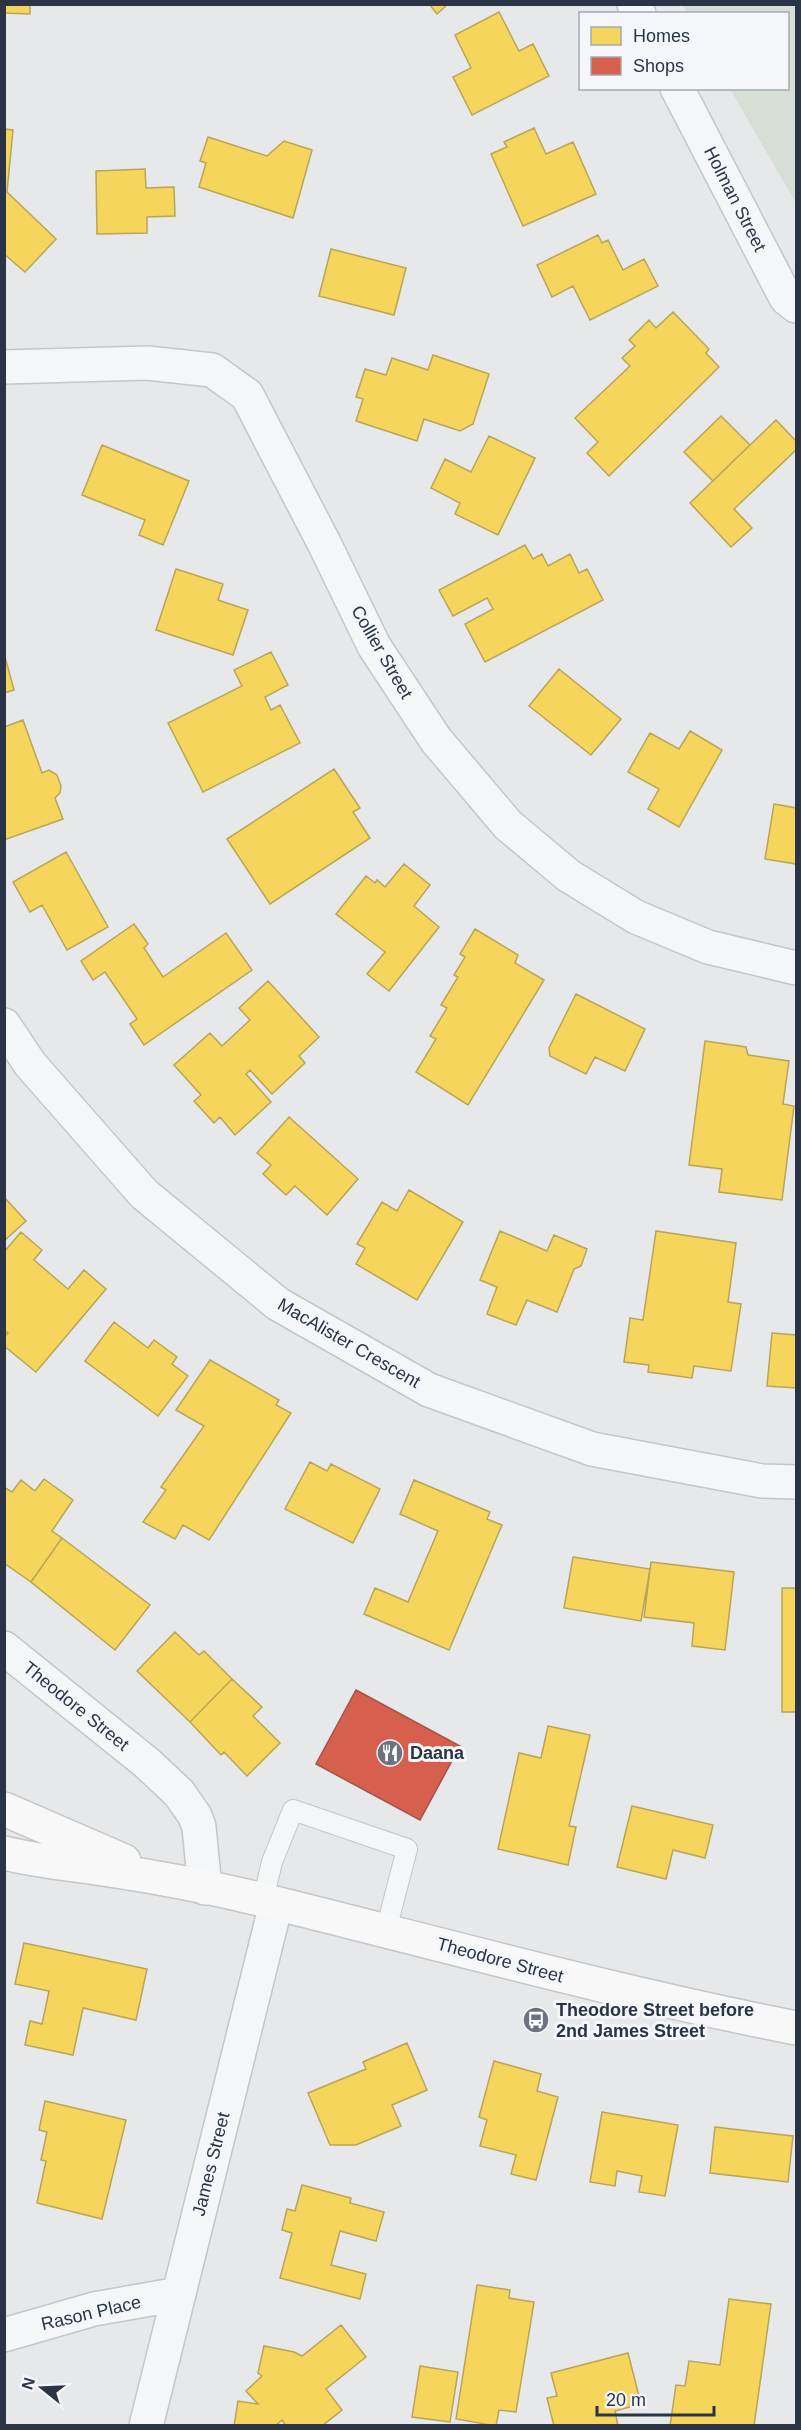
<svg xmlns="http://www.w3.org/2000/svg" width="801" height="2430" viewBox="0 0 801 2430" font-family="Helvetica,sans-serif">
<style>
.green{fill:#d6ded6}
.homes{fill:#f6d55c;stroke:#b9a555;stroke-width:1.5}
.shops{fill:#d6604d;stroke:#a3534b;stroke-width:1.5}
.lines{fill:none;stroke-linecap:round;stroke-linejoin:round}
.lane-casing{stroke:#c4c6c8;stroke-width:22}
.street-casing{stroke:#c4c6c8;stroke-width:36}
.secondary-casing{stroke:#c4c6c8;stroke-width:36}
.lane{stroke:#f5f6f7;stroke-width:20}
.street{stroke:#f5f6f7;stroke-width:33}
.secondary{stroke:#f8f8f8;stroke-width:33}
.labels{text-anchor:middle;stroke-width:6;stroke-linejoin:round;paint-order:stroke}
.street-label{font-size:18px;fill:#2b3445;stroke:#f4f6f9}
.poi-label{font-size:18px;font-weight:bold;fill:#2b3445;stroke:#f4f6f9;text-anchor:start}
</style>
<rect width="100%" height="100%" fill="#e6e8ea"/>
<path class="green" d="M682 5H796V203L730 89 788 88V14L687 13Z"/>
<path class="homes" d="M4 4H30V14L4 13Z
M429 4H448L437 14Z
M499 12 519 51 533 44 549 76 472 115 453 77 471 68 455 35Z
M534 128 546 154 573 142 596 194 523 226 491 154 507 147 504 142Z
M4 129 13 130 7 192 56 239 25 272 4 254Z
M208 137 267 156 284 141 312 150 293 218 199 187 206 163 200 161Z
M145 169 146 188 174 187 175 216 147 217V233L97 234 96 171Z
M598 235 602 243 608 240 623 270 644 259 658 286 590 320 573 286 552 297 537 265Z
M331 249 406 268 394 315 319 296Z
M673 312 709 349 706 353 719 367 609 476 587 453 598 442 575 418 630 366 622 358 635 346 629 340 649 320 656 328Z
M433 355 489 374 473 424 460 431 424 419 417 441 356 421 363 399 356 397 365 369 386 375 392 358 428 370Z
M721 416 750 445 713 481 684 452Z
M776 420 796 441V450L734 509 752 528 731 547 690 503Z
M489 436 535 458 498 535 455 514 460 503 431 488 445 459 471 472Z
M102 445 189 481 163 545 139 535 145 520 82 495Z
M525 545 533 559 542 554 548 566 570 554 579 573 587 569 603 600 485 662 465 624 493 609 487 598 453 616 439 590Z
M176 569 223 584 218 600 248 610 233 655 156 630Z
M271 652 288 685 265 697 271 710 280 705 300 743 203 792 168 723 242 686 234 670Z
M4 653 14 690 4 693Z
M559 669 621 719 591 755 529 706Z
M23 720 42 773 49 770 57 775 61 786 60 793 55 798 63 819 4 840V727Z
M690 731 722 750 679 827 648 809 659 789 628 772 650 733 679 749Z
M334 769 360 808 353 812 370 838 270 904 227 839Z
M774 804 796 808V864L765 859Z
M66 852 108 927 67 950 42 905 30 912 13 882Z
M404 864 430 885 414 906 439 927 389 991 367 974 385 952 336 914 366 876 375 883 377 880 385 887Z
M134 924 148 944 144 948 163 977 226 933 252 970 144 1045 130 1024 137 1019 105 972 93 980 81 961Z
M475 929 518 955 515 963 544 980 468 1105 416 1072 436 1039 430 1036 447 1008 441 1005 458 977 454 975 465 957 460 954Z
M268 981 319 1037 299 1056 305 1063 272 1094 250 1070 246 1074 271 1102 235 1135 220 1117 214 1123 194 1101 201 1095 174 1065 210 1033 222 1046 250 1020 239 1008Z
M576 994 645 1029 625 1071 595 1057 586 1074 550 1056 549 1048Z
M705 1041 746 1047 748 1055 789 1061 783 1104 794 1106 782 1200 719 1192 722 1169 689 1165Z
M289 1117 358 1179 327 1215 295 1186 286 1195 263 1174 271 1165 257 1153Z
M409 1190 463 1222 417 1300 356 1264 365 1248 357 1244 382 1202 397 1211Z
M4 1197 26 1221 4 1241Z
M500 1231 547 1251 554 1235 587 1249 581 1266 574 1269 557 1312 527 1300 516 1325 487 1314 497 1287 480 1280Z
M656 1231 736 1243 728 1302 741 1304 731 1371 694 1366 692 1378 648 1372 649 1365 624 1362 630 1318 643 1320Z
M21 1232 42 1250 34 1260 68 1289 84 1270 106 1289 36 1372 4 1346V1337L8 1333 4 1330V1252Z
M114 1322 148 1348 154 1340 177 1357 172 1364 188 1376 158 1416 85 1361Z
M772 1333 796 1335V1388L767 1386Z
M210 1360 279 1400 276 1405 291 1413 209 1540 183 1525 175 1539 143 1522 166 1490 161 1487 204 1426 176 1410Z
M310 1462 327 1471 331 1464 380 1489 353 1543 285 1509Z
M44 1479 73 1500 52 1531 62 1538 31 1582 4 1563V1487L12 1492 21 1480 35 1491Z
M414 1480 490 1512 487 1519 502 1525 449 1650 364 1614 375 1588 408 1602 438 1531 400 1514Z
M62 1538 150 1605 115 1650 31 1582Z
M573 1557 650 1569 641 1621 564 1608Z
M651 1562 734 1572 725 1650 692 1646 694 1623 644 1617Z
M782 1588H796V1712H782Z
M175 1632 199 1655 204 1651 232 1679 190 1722 137 1671Z
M232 1679 262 1707 253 1716 280 1743 247 1776 224 1752 221 1755 190 1722Z
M548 1726 590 1735 569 1826 576 1827 568 1865 498 1849 519 1753 541 1758Z
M632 1806 713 1825 705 1858 673 1850 666 1879 617 1867Z
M24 1943 147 1969 136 2020 83 2008 73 2055 25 2045 30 2021 42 2024 49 1991 15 1984Z
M407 2043 427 2090 392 2105 401 2126 356 2145H330L308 2093 366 2069 363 2062Z
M494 2061 541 2074 537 2091 558 2097 536 2180 511 2174 516 2155 480 2146 487 2120 479 2117Z
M45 2101 126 2120 102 2219 37 2203 46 2161 41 2160 47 2132 39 2130Z
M602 2112 678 2125 665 2196 639 2192 642 2176 617 2171 615 2186 590 2182Z
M715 2127 793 2136 788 2182 710 2173Z
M302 2185 351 2198 350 2203 384 2212 376 2241 340 2231 331 2265 366 2274 360 2299 280 2278 292 2233 282 2230 287 2209 295 2211Z
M477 2285 510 2290 509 2298 534 2302 516 2412 499 2410 496 2426 456 2419Z
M729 2299 771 2304 754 2426H670L676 2385 685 2386 689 2361 720 2365Z
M341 2325 366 2357 326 2389 342 2410 322 2426H286L282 2420 275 2426H234L238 2401 258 2404 246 2391 262 2376 258 2373 264 2346 294 2352 302 2356Z
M628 2353 641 2404 615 2411 618 2426H554L547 2398 557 2396 551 2373Z
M420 2366 458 2372 450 2422 412 2417Z"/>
<path class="shops" d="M356 1690 460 1746 420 1820 316 1764Z"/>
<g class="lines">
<defs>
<path id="lane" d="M263 1900 272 1862 293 1810 407 1849 386 1930"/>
<path id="street" d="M634 4 639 14
M677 88 786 298 796 306
M4 367 147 363 212 370 247 395 325 545 374 646 436 740 508 825 569 876 636 917 708 947 796 968
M4 1025 30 1064 144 1194 278 1304 429 1390 592 1449 762 1481 796 1482
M4 1648 147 1763 179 1793 195 1816 199 1827 205 1888
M4 2335 94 2309 179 2294
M146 2426 276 1904"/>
<path id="secondary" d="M4 1809 124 1861
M4 1853C36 1861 70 1864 103 1869 157 1877 210 1887 263 1900 441 1944 617 1993 796 2028"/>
</defs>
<use href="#lane" class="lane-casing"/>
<use href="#street" class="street-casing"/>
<use href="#secondary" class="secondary-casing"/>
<use href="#lane" class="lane"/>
<use href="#street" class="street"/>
<use href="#secondary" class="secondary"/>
</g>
<defs>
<symbol id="restaurant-disc" viewBox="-11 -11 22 22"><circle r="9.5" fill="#6c737f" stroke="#f4f6f9"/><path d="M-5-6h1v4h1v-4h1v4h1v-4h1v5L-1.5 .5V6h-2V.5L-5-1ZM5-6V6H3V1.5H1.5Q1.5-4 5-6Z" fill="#fff"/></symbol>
<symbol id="bus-disc" viewBox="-11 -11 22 22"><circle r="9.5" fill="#6c737f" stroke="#f4f6f9"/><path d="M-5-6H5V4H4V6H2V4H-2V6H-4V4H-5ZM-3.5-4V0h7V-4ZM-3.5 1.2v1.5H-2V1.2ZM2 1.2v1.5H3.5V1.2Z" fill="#fff"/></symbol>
</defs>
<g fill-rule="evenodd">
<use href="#restaurant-disc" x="375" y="1738" width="30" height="30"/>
<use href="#bus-disc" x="521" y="2005" width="30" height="30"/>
</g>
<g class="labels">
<g class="street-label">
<text transform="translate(735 199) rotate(63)" y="6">Holman Street</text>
<text transform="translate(382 652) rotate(60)" y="6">Collier Street</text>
<text transform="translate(349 1343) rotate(30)" y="6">MacAlister Crescent</text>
<text transform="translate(76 1706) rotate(39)" y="6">Theodore Street</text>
<text transform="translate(500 1960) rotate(15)" y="6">Theodore Street</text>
<text transform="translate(211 2164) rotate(-76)" y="6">James Street</text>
<text transform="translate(91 2313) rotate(-13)" y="6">Rason Place</text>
</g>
<g class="poi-label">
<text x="410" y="1759">Daana</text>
<text x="556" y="2016">Theodore Street before<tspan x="556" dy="21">2nd James Street</tspan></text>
</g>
</g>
<rect width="801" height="2430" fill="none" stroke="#2b3445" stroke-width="12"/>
<rect x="579" y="12" width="210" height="78" fill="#f4f6f9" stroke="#a4a8b1" stroke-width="1.5"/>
<rect x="591" y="27" width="30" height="18" fill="#f6d55c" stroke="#a4a8b1" stroke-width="1.5"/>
<text x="633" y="42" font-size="18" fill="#2b3445">Homes</text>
<rect x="591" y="57" width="30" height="18" fill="#d6604d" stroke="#a4a8b1" stroke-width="1.5"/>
<text x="633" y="72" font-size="18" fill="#2b3445">Shops</text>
<g transform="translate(42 2388) rotate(288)" stroke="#f4f6f9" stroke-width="4.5" paint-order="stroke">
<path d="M0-4.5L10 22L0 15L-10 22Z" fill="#2b3445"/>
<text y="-9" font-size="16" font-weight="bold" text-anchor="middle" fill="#2b3445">N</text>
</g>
<path d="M597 2406v9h117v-9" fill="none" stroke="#2b3445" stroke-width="3"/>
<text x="606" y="2406" font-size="18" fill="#2b3445" stroke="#f4f6f9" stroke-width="4.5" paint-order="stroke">20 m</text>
</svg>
